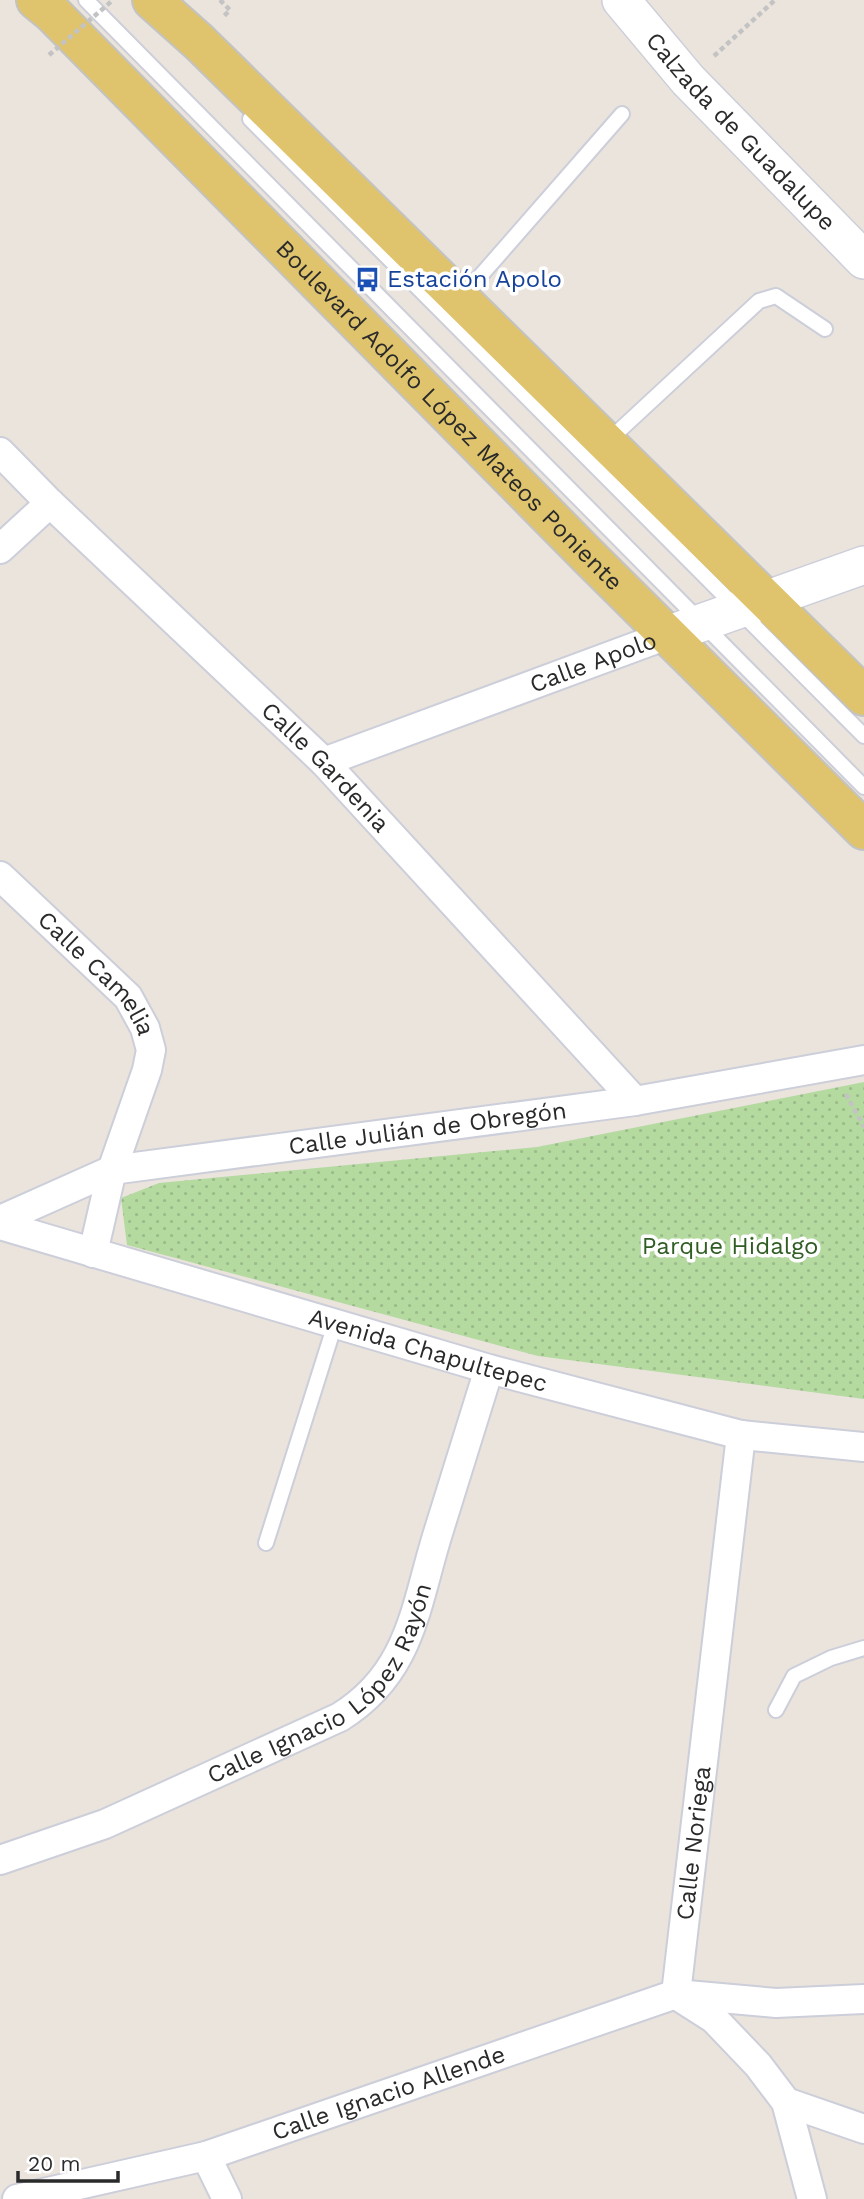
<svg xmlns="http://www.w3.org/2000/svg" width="864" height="2199" viewBox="0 0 864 2199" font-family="'Work Sans',sans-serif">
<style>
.park{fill:url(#park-dots)}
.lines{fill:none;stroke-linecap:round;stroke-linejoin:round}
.service-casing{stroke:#ccced9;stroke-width:18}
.minor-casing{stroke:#ccced9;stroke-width:32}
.tertiary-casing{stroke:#ccced9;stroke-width:40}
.primary-casing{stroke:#c3c3c3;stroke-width:42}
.path{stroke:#c3c3c3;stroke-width:4.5;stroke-dasharray:5 3.5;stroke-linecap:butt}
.service{stroke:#fff;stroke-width:14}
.minor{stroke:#fff;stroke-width:28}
.tertiary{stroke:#fff;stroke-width:37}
.primary{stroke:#dfc46d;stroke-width:38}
.path-bridge{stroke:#c3c3c3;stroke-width:4.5;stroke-dasharray:5 3.5;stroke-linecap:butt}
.labels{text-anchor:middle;stroke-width:7;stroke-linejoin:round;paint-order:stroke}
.street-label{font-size:24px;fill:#2a2a2a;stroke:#fff}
.transit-label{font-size:24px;fill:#164399;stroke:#fff;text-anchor:start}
.park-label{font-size:24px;fill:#2f5d23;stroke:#fff}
</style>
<defs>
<pattern id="park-dots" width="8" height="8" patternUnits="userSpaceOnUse" patternTransform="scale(1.75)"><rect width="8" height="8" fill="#b4daa0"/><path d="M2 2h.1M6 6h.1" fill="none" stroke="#9bbb8a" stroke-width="1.8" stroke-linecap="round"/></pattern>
</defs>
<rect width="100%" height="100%" fill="#eae4dd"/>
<path class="park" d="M864 1082V1399L538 1356 127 1245 121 1198 159 1183 537 1147Z"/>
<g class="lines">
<defs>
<path id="service" d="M86 0 864 787
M250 119 864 736
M462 297 622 114
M608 441 759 301 776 296 825 329
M266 1543 335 1324
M776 1710 794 1676 831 1658 864 1648"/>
<g id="minor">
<path id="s1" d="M0 452 50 503 324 762 635 1101"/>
<path d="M0 549 50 503"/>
<path id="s2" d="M324 762 667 635"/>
<path id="s3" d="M0 876 128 997 145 1028 151 1050 147 1070 112 1170 93 1253"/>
<path id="s4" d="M0 1220 112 1170 635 1101 864 1060"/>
<path id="s5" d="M0 1225 489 1369 741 1435 864 1447"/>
<path id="s6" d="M0 1860 105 1824 340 1717C411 1673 415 1607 438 1533 455 1479 472 1424 489 1369"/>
<path id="s7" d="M676 1994 741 1435"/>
<path d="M678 1996 714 2019 758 2065 786 2102 812 2199"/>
<path d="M786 2102 864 2129"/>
<path d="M206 2156 227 2199"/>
<path id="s8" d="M17 2199 206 2156 676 1994 776 2003 864 1999"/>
</g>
<g id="tertiary">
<path id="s9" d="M621 0 688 80 864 260"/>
<path d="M667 635 864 565"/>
</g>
<g id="primary">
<path id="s10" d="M36 0 52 13 589 557 864 830"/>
<path d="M152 0 199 42 864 696"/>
</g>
</defs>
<use href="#service" class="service-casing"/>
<use href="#minor" class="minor-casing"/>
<use href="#tertiary" class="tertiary-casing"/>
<use href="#primary" class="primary-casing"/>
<path class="path" d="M220 0 230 10 223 17
M714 56 775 0
M846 1094 864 1127"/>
<use href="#service" class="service"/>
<use href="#minor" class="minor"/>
<use href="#tertiary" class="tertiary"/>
<use href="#primary" class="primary"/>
<path class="path-bridge" d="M49 55 113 0"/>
</g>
<defs>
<symbol id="bus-bare" viewBox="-9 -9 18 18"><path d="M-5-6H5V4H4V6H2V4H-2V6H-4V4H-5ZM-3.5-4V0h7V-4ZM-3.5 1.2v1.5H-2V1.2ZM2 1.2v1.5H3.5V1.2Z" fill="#1a4fb4" stroke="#fff" stroke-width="2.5" paint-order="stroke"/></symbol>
</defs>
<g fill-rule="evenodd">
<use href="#bus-bare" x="350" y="262" width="35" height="35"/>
</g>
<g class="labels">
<g class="street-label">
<text dy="8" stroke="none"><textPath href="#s9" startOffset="178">Calzada de Guadalupe</textPath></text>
<text dy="8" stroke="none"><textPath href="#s10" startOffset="586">Boulevard Adolfo López Mateos Poniente</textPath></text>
<text dy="8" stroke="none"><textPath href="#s2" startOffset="287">Calle Apolo</textPath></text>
<text dy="8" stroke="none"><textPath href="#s1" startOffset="453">Calle Gardenia</textPath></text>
<text dy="8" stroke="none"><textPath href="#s3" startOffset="138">Calle Camelia</textPath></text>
<text dy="8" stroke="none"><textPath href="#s4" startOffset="441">Calle Julián de Obregón</textPath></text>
<text dy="8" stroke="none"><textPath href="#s5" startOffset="446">Avenida Chapultepec</textPath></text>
<text dy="8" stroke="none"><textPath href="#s6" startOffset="378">Calle Ignacio López Rayón</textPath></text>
<text dy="8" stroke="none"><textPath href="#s7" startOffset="152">Calle Noriega</textPath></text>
<text dy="8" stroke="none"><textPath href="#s8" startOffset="387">Calle Ignacio Allende</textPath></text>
</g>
<g class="transit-label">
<text x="387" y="287">Estación Apolo</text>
</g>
<g class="park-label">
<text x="730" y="1254">Parque Hidalgo</text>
</g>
</g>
<path d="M18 2171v10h100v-10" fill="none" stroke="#2a2a2a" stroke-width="3.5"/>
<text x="28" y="2171" font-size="21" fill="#2a2a2a" stroke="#ffffff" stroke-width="5" paint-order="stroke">20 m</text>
</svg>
